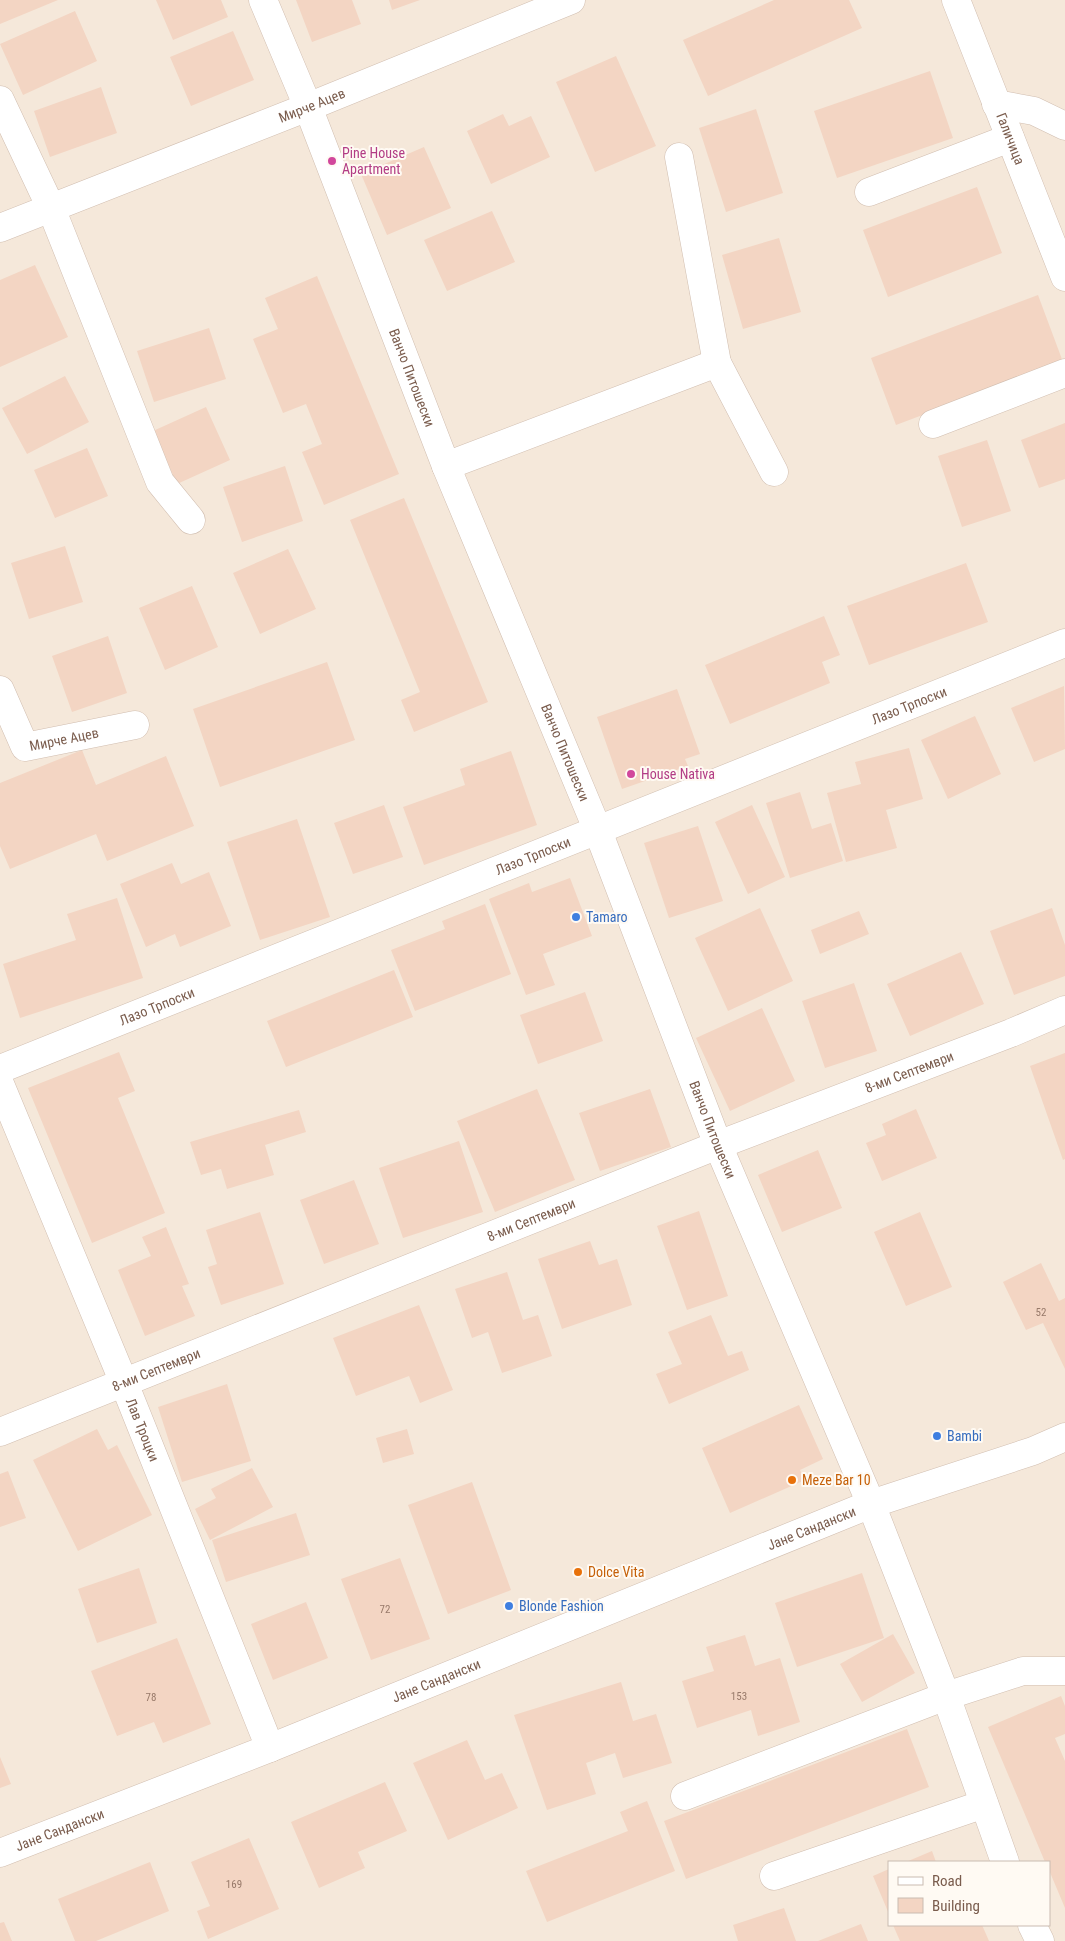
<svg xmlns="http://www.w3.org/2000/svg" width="1065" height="1941" viewBox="0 0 1065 1941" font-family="'Roboto Condensed',sans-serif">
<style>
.residential{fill:#f5e8da;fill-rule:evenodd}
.building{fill:#f3d5c3}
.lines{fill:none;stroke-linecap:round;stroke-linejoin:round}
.minor-casing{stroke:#d1beb0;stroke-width:29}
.minor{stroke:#fff;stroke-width:28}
.hotel-dot{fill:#d1479c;stroke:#fffaf3;stroke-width:2}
.shop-dot{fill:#3f7fe0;stroke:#fffaf3;stroke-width:2}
.food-dot{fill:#e8710a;stroke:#fffaf3;stroke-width:2}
.labels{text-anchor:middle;stroke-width:4;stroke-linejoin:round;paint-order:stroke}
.number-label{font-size:11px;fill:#987a6a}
.street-label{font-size:14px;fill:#7a5c4d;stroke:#fffaf3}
.hotel-label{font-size:14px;fill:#b23c85;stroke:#fffaf3;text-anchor:start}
.shop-label{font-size:14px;fill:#366cbe;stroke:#fffaf3;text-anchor:start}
.food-label{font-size:14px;fill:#c56008;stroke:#fffaf3;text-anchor:start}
</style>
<rect width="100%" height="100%" fill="#fdf6ec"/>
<path class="residential" d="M0 0H1065V1941H0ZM889 1862H1049V1925H889Z"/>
<path class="building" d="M0 0H58L0 24Z
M156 0H221L228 17 173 40Z
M296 0H352L361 24 312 42Z
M389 0H420L392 10Z
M774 0H849L862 28 708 96 683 40Z
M75 11 97 61 23 95 0 44Z
M233 31 254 80 191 106 170 57Z
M616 56 656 146 595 172 556 82Z
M930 71 953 138 837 178 814 111Z
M101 87 117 133 50 157 34 111Z
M756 109 783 193 726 212 699 128Z
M503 114 509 126 531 116 550 157 491 184 467 131Z
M424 147 451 208 387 235 361 174Z
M977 187 1002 253 888 297 863 230Z
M492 211 515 262 447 291 424 240Z
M779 238 801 312 743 329 722 255Z
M35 265 68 337 0 367V280Z
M317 276 399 474 324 505 302 452 322 444 306 404 283 413 253 339 278 329 265 298Z
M1038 295 1063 362 896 425 871 358Z
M209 328 226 379 154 402 137 351Z
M65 376 89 422 27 454 2 408Z
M206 407 230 460 177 484 153 431Z
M1065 423V479L1039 488 1021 440Z
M987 440 1011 511 962 527 938 456Z
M87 448 108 496 55 518 34 470Z
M285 466 303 521 242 542 223 487Z
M404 498 488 702 414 732 401 700 420 692 350 520Z
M65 546 83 602 29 619 11 563Z
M288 549 316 609 260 634 233 573Z
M966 563 988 622 869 665 847 606Z
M192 586 218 647 165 670 139 608Z
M824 616 840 655 822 662 830 683 730 724 705 665Z
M108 636 127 693 72 712 52 656Z
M327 662 355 740 220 787 193 709Z
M1064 686 1065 749 1034 762 1011 708Z
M677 689 700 754 685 759 688 766 622 789 597 717Z
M975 716 1001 774 948 799 921 740Z
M909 748 923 799 886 810 897 848 846 862 827 793 861 784 855 762Z
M82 750 96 785 166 756 194 826 107 861 96 834 10 869 0 846V783Z
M511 751 537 825 424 865 403 807 465 785 460 769Z
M800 792 812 829 831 823 843 861 790 878 766 803Z
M384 805 403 857 353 874 334 823Z
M752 805 785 877 748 894 715 822Z
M297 819 330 917 260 940 227 842Z
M698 826 723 901 669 918 644 843Z
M172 863 181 884 209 872 231 926 180 947 175 934 146 947 120 884Z
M570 878 592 936 543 954 555 985 526 995 489 899 529 883 532 892Z
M117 898 143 978 20 1018 3 964 76 940 67 914Z
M485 904 511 974 415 1011 391 950 445 929 442 921Z
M760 908 793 981 728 1011 695 938Z
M1052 908 1065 945V976L1014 995 990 931Z
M859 911 869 934 820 954 811 930Z
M961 952 984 1004 910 1036 887 984Z
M394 970 413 1017 286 1067 267 1021Z
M854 983 877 1051 825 1068 802 1001Z
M585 992 603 1041 538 1064 520 1015Z
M762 1008 795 1081 730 1111 696 1038Z
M119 1052 135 1091 118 1098 165 1213 92 1243 28 1088Z
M1065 1053V1159L1063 1160 1030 1066Z
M537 1089 575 1180 495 1212 457 1121Z
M650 1089 671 1147 600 1171 579 1113Z
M916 1109 937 1158 882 1181 866 1143 886 1135 882 1124Z
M299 1110 306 1132 265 1145 274 1175 227 1189 221 1169 201 1175 190 1142Z
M459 1141 483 1212 403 1238 379 1168Z
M818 1150 842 1208 782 1232 758 1175Z
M354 1180 379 1244 324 1264 300 1200Z
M699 1211 728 1296 687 1310 657 1226Z
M260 1212 284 1284 221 1305 208 1267 217 1264 206 1230Z
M920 1212 952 1287 906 1306 874 1232Z
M166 1227 189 1284 182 1286 195 1316 145 1336 118 1270 151 1256 142 1237Z
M590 1241 599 1265 617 1259 632 1305 562 1329 538 1259Z
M1041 1263 1059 1301 1065 1298V1369L1043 1323 1026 1330 1003 1282Z
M507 1272 523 1320 538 1315 552 1356 502 1373 488 1332 472 1338 455 1289Z
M419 1305 453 1390 420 1403 409 1376 356 1396 333 1338Z
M711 1315 728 1356 742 1351 749 1370 669 1404 656 1374 682 1364 668 1332Z
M227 1384 251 1461 182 1482 158 1407Z
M799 1405 823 1459 800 1470 805 1480 730 1513 702 1448Z
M97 1429 108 1450 117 1445 152 1515 78 1551 33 1460Z
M407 1429 414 1454 383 1463 376 1438Z
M252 1468 273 1507 210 1540 195 1509 216 1498 211 1489Z
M8 1471 26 1518 0 1527V1474Z
M472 1482 511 1590 448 1614 408 1505Z
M296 1513 310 1555 226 1582 212 1540Z
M400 1558 430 1639 371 1660 341 1579Z
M139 1568 157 1623 97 1643 78 1589Z
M862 1573 884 1638 797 1667 775 1603Z
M306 1602 328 1658 273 1680 251 1624Z
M893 1634 915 1673 862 1702 840 1664Z
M745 1635 755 1666 780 1658 800 1722 758 1736 751 1710 697 1728 682 1681 714 1671 706 1647Z
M177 1638 211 1724 163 1743 154 1722 117 1736 91 1671Z
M621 1682 633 1721 656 1714 672 1763 623 1778 615 1753 586 1763 596 1794 547 1810 514 1715Z
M1061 1696 1065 1706V1734L1055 1738 1065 1761V1908L1049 1870V1862H1045L988 1727Z
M907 1729 929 1787 686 1879 664 1821Z
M467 1740 485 1780 502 1773 518 1808 448 1840 413 1763Z
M0 1757 11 1784 0 1788Z
M385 1782 407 1831 358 1852 365 1868 319 1888 291 1822Z
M647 1801 675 1871 547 1922 526 1871 628 1831 620 1812Z
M249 1838 279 1909 208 1939 197 1911 210 1906 191 1862Z
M932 1851 936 1862H906Z
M150 1862 169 1911 96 1941H75L58 1899Z
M889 1869V1914L873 1876Z
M784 1908 796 1941H738L733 1925Z
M4 1922 12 1941H0V1923Z
M861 1924 868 1941H818Z
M893 1925H982L989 1941H900Z"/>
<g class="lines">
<defs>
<g id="minor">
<path id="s1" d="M263 0 308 107 446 466 598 831 718 1145 871 1504 946 1696 1005 1862"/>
<path id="s2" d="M956 0 1065 277"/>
<path d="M0 100 51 208 160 482 191 520"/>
<path d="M996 104 1034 111 1065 126"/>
<path d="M679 157 717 363"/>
<path d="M869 192 1010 138"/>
<path id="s3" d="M0 228 308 107 571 0"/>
<path d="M933 424 1065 373"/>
<path d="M446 466 717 363 774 472"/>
<path id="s4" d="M0 690 25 747 135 725"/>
<path id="s5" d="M0 1069 1065 643"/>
<path id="s6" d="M0 1084 124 1383 270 1748"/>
<path id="s7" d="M0 1432 718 1145 1011 1033 1065 1010"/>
<path d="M685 1796 946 1696 1023 1671H1065"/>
<path id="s8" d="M0 1853 270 1748 871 1504 1033 1451 1065 1437"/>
<path d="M774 1876 984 1804"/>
<path d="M1032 1925 1040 1941"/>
</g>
</defs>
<use href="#minor" class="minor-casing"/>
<use href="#minor" class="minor"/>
</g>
<g class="hotel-dot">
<circle cx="332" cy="161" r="5"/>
<circle cx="631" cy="774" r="5"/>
</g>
<g class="shop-dot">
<circle cx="576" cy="917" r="5"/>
<circle cx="937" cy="1436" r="5"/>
<circle cx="509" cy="1606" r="5"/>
</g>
<g class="food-dot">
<circle cx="792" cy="1480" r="5"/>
<circle cx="578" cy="1572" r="5"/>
</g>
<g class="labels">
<g class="number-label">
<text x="1041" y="1316">52</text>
<text x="385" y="1613">72</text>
<text x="739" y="1700">153</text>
<text x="151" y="1701">78</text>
<text x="234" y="1888">169</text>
</g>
<g class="street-label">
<text dy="5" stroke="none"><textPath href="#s3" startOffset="335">Мирче Ацев</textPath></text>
<text dy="5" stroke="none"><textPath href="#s2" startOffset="149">Галичица</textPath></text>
<text dy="5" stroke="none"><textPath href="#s1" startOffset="406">Ванчо Питошески</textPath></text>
<text dy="5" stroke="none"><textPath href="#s5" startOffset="979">Лазо Трпоски</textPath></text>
<text dy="5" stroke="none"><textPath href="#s4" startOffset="102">Мирче Ацев</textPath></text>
<text dy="5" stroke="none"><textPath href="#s1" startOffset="811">Ванчо Питошески</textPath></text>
<text dy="5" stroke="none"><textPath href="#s5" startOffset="574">Лазо Трпоски</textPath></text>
<text dy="5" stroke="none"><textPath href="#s5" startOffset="169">Лазо Трпоски</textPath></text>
<text dy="5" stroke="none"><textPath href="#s7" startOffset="978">8-ми Септември</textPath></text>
<text dy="5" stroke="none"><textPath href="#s1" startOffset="1216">Ванчо Питошески</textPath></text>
<text dy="5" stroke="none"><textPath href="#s7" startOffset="572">8-ми Септември</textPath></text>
<text dy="5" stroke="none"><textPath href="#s7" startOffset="168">8-ми Септември</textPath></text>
<text dy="5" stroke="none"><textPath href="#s6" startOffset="374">Лав Троцки</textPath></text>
<text dy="5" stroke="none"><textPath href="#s8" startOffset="874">Јане Сандански</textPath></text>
<text dy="5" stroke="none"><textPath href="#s8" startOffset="469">Јане Сандански</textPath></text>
<text dy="5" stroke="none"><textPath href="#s8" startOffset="64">Јане Сандански</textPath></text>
</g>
<g class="hotel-label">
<text x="342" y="158">Pine House<tspan x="342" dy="16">Apartment</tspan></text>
<text x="641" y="779">House Nativa</text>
</g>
<g class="shop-label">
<text x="586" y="922">Tamaro</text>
<text x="947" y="1441">Bambi</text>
<text x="519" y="1611">Blonde Fashion</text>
</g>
<g class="food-label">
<text x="802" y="1485">Meze Bar 10</text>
<text x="588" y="1577">Dolce Vita</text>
</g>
</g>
<rect x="888" y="1861" width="162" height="65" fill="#fffaf3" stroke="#cabbb1"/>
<rect x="898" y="1877" width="25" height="8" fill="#ffffff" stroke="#cabbb1"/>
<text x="932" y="1886" font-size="15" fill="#7a5c4d">Road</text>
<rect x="898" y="1898" width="25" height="15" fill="#f3d5c3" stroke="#cabbb1"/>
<text x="932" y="1911" font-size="15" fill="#7a5c4d">Building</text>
</svg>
